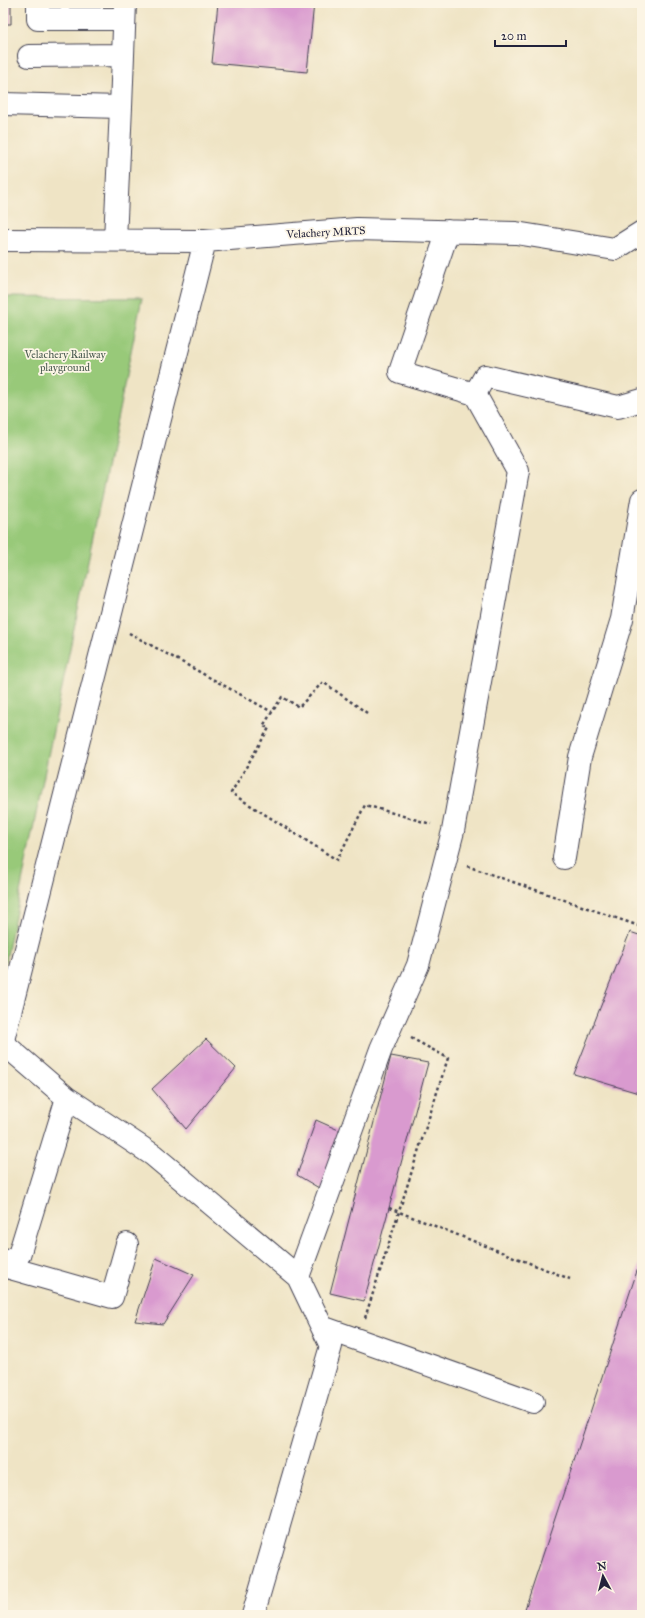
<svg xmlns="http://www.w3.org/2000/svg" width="645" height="1618" viewBox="0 0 645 1618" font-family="'IM FELL Great Primer',serif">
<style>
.green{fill:#98c979;stroke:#5d765a}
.building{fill:#d99acf}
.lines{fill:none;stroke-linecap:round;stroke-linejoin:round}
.minor-casing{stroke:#413f50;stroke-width:24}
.path{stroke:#413f50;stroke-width:2.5;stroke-dasharray:3 3;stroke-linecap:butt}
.minor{stroke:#fff;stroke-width:22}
.labels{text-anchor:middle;stroke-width:3.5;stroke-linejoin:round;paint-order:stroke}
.street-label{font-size:11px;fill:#22223b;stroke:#fcf5e5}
.park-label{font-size:11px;fill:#4b5c51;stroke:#fcf5e5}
</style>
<rect width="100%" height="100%" fill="#fcf5e5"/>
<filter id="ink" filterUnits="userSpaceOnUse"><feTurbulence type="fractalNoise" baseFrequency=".025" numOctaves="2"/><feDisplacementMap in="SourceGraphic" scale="8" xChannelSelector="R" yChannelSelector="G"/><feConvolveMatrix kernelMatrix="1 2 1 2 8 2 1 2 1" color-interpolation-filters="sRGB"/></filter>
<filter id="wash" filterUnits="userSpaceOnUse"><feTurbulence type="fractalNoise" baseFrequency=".012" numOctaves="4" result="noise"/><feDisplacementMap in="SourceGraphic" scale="16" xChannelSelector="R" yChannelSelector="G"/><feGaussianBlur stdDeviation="0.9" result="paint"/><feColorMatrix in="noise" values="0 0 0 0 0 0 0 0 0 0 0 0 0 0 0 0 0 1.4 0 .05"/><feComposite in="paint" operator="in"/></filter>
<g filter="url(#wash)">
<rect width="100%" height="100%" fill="#efe4c5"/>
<path class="green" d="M3 297 142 298 3 975Z"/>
<g id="blocks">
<path class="building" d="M3 3H11V24H3Z
M218 3H314L307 72 212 63Z
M630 932 642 936V1094L574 1074Z
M206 1039 236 1068 186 1129 152 1089Z
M391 1056 428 1063 364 1301 330 1293Z
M316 1120 343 1132 324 1191 297 1175Z
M642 1256V1615H523Z
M156 1258 194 1275 163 1324 135 1321Z"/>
</g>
</g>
<g filter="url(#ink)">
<use href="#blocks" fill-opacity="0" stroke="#413f50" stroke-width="1"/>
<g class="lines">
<defs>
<path id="minor" d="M38 3V19H124
M29 56 123 55
M3 104 121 107 115 240
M121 107 125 3
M3 240 205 241 357 229 516 233 615 249 642 232
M475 394 485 376 618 407 642 400
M564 858 580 757 622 619 642 500
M3 1040 205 241
M3 1043 67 1098 153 1155 298 1277 381 1049 418 965 453 831 518 471 475 394 400 372 448 231
M3 1265 19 1255 67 1098
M3 1266 112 1297 127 1244
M322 1327 533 1402
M253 1615 331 1346 298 1277"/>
</defs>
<use href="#minor" class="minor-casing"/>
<path class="path" d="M129 633 272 712
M367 713 323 682 299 707 282 697 263 726 269 728 231 793 337 860 365 805 431 824
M467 866 642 927
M389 1208 570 1279
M365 1318 448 1058 411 1038"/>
<use href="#minor" class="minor"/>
</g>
</g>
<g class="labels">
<g class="street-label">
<text transform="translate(326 232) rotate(-3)" y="4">Velachery MRTS</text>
</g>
<g class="park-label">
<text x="65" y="358">Velachery Railway<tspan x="65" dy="13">playground</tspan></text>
</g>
</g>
<rect width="645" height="1618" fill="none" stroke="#fcf5e5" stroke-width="16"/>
<g transform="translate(603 1576) rotate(353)" stroke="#fcf5e5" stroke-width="3" paint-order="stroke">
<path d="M0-3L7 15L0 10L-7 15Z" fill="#22223b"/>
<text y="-6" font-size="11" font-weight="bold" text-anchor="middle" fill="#22223b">N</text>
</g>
<path d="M495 40v6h71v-6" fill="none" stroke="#22223b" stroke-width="2"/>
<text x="501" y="40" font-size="12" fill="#22223b" stroke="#fcf5e5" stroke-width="3" paint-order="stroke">20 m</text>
</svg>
